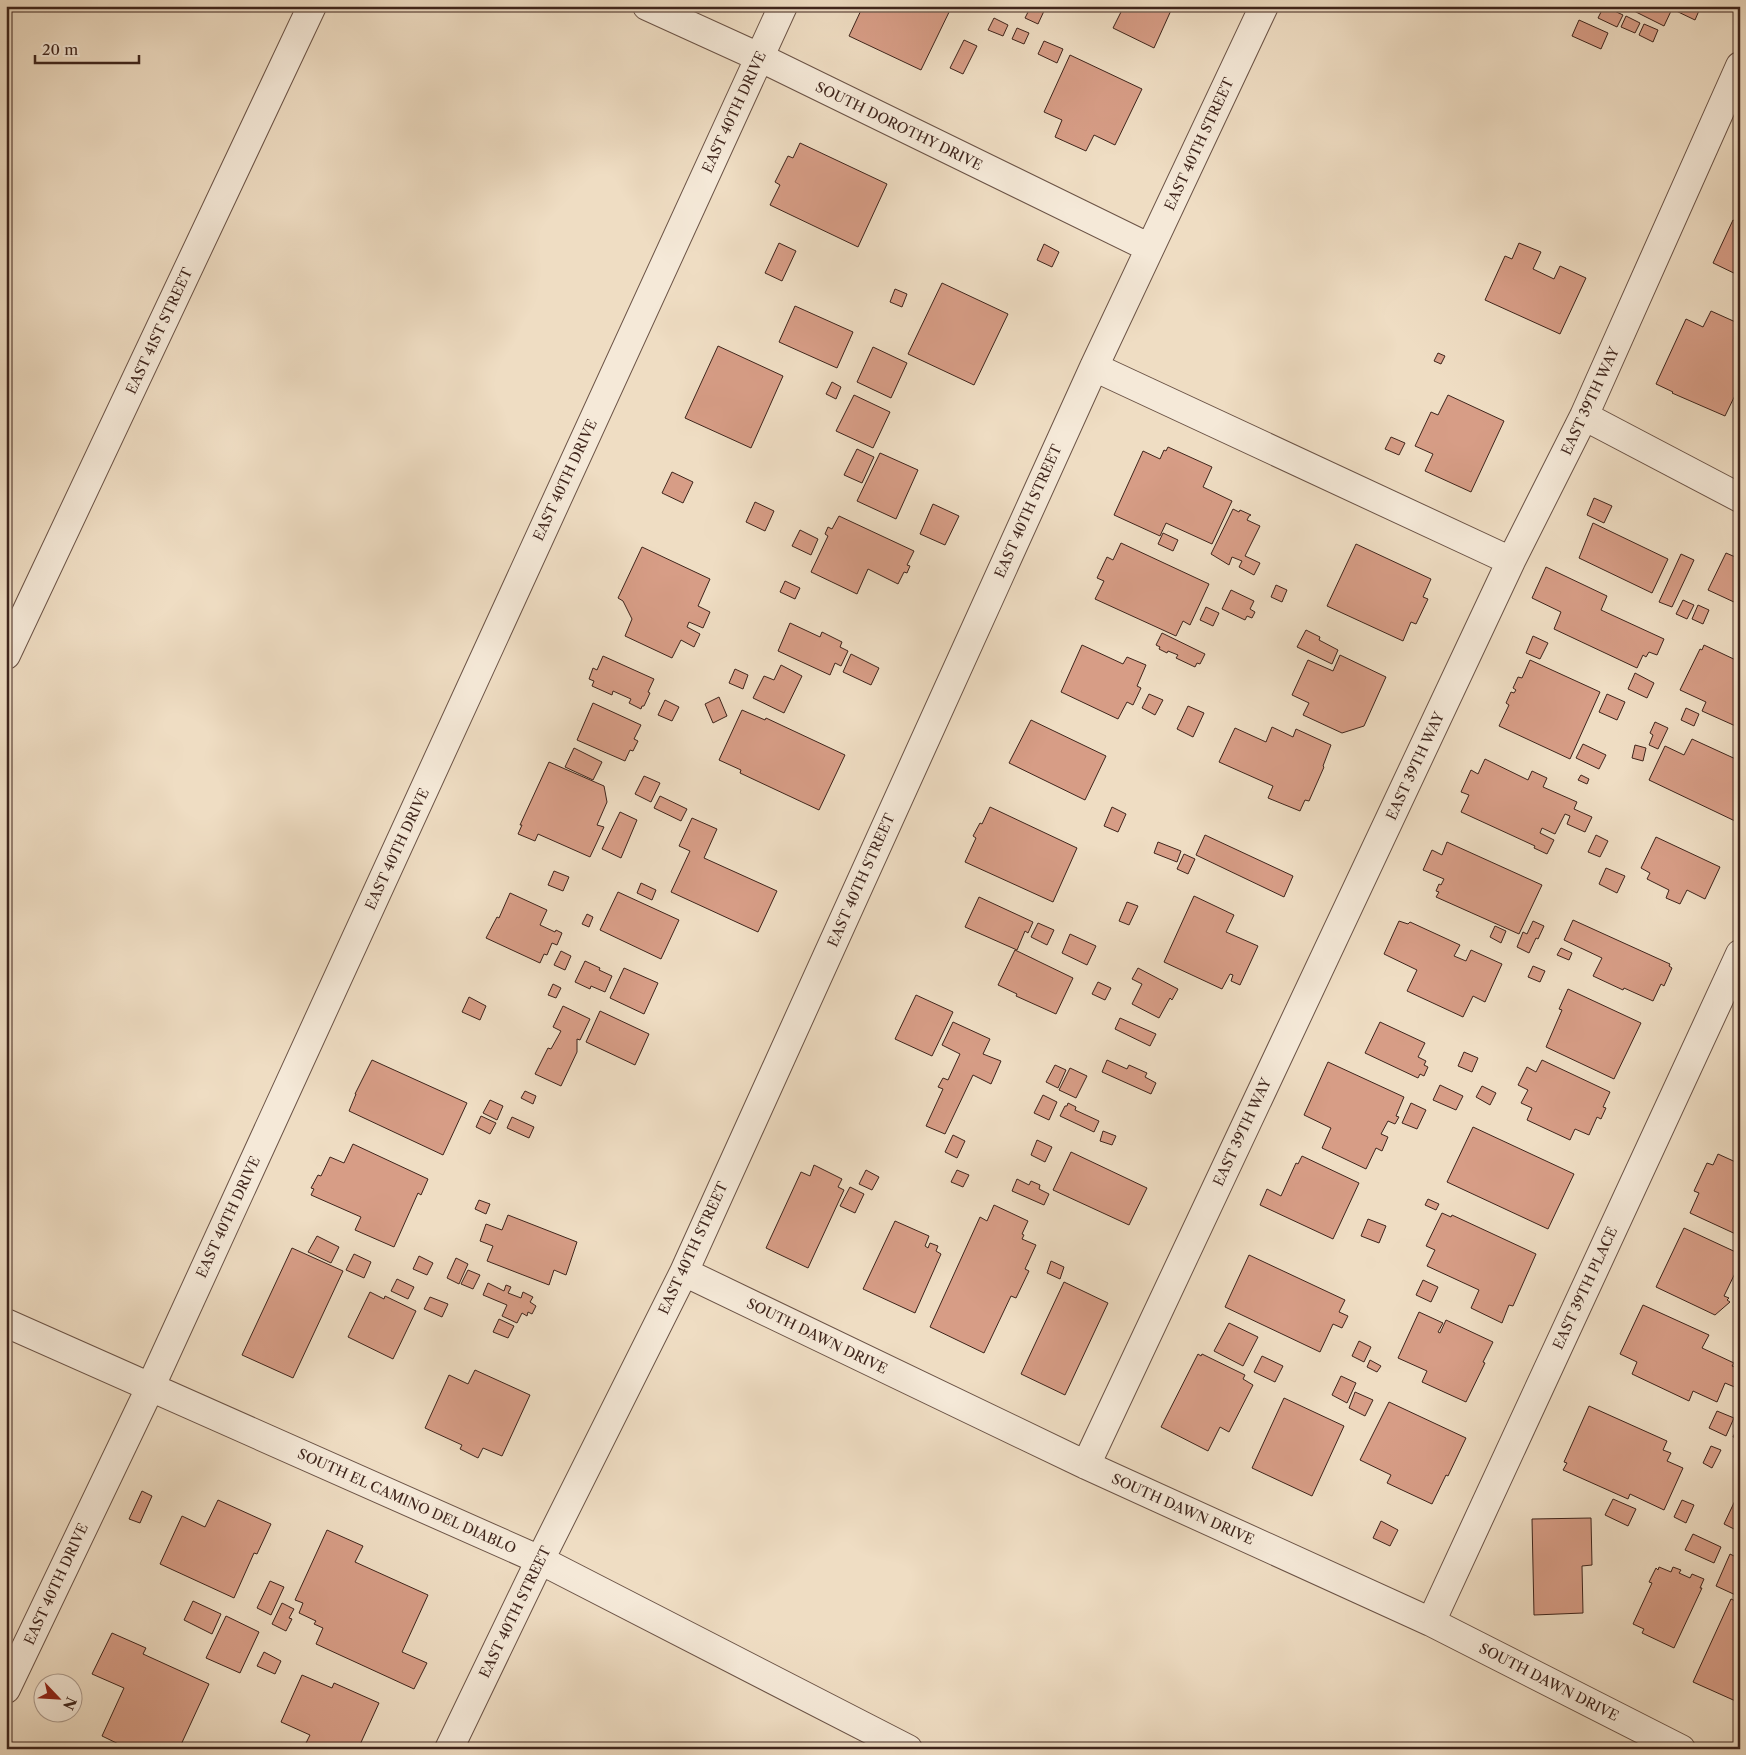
<svg xmlns="http://www.w3.org/2000/svg" width="1746" height="1755" viewBox="0 0 1746 1755" font-family="'Libre Caslon Text',serif">
<style>
.building{fill:#d79d86;stroke:#3f251c}
.lines{fill:none;stroke-linecap:round;stroke-linejoin:round}
.minor-casing{stroke:#6b5346;stroke-width:30}
.minor{stroke:#f5e9d8;stroke-width:28}
.labels{text-anchor:middle;stroke-width:4;stroke-linejoin:round;paint-order:stroke}
.street-label{font-size:14px;fill:#3f251c;stroke:#f5e9d8}
</style>
<rect width="100%" height="100%" fill="#efddc3"/>
<filter id="stains"><feTurbulence type="fractalNoise" baseFrequency=".004" numOctaves="4"/><feColorMatrix values="0 0 0 0 .2 0 0 0 0 .09 0 0 0 0 .02 0 0 0 .5 -.17"/></filter>
<radialGradient id="worn" r=".72"><stop offset=".6" stop-color="#630" stop-opacity="0"/><stop offset="1" stop-color="#630" stop-opacity=".3"/></radialGradient>
<path class="building" d="M863 6H952L921 70 849 36Z
M1031 6H1036L1044 11 1038 24 1025 18Z
M1109 6H1173L1154 48 1113 28 1121 12Z
M1604 6 1623 15 1617 27 1598 18Z
M1624 6H1701L1695 20 1672 9 1664 26Z
M1626 16 1640 23 1635 33 1621 27Z
M994 18 1008 25 1003 36 988 30Z
M1579 20 1608 33 1601 49 1572 36Z
M1644 24 1658 30 1653 42 1639 35Z
M1017 28 1029 33 1024 44 1012 39Z
M964 40 977 46 963 74 950 68Z
M1044 41 1063 49 1057 63 1038 54Z
M1070 55 1142 89 1115 145 1094 135 1086 151 1055 137 1062 120 1044 112Z
M800 143 887 184 858 247 770 205 780 185 775 182 788 156 793 158Z
M1733 220 1740 223V276L1713 263Z
M779 243 796 251 782 281 765 273Z
M1519 243 1541 252 1533 269 1554 279 1560 266 1586 278 1560 334 1485 300 1505 256 1512 259Z
M1044 244 1059 252 1052 267 1037 260Z
M942 283 1008 314 974 385 908 354Z
M895 289 907 294 902 307 890 302Z
M795 306 853 332 837 368 779 342Z
M1711 311 1740 324V340L1738 344 1740 345V385L1725 416 1672 393 1673 392 1656 384 1686 319 1703 327Z
M718 346 783 376 751 448 685 418Z
M873 347 907 363 891 398 857 382Z
M1438 353 1445 356 1441 364 1434 361Z
M832 382 841 387 836 399 826 394Z
M854 395 890 412 873 448 836 431Z
M1448 395 1504 421 1471 492 1425 471 1433 454 1415 446 1431 412 1438 415Z
M1391 437 1405 443 1399 455 1385 449Z
M1168 447 1212 467 1203 487 1232 501 1212 544 1166 523 1160 536 1114 515 1143 451 1160 459 1164 450 1166 451Z
M857 449 874 457 862 483 844 475Z
M880 453 918 470 896 519 857 501Z
M672 472 693 482 683 503 662 493Z
M1594 498 1612 506 1604 523 1587 515Z
M755 502 774 511 765 531 746 522Z
M933 504 959 516 945 545 920 534Z
M1233 509 1239 512 1240 510 1251 515 1249 516 1247 520 1260 526 1245 556 1260 563 1254 575 1239 567 1242 561 1232 557 1229 565 1211 554Z
M839 516 914 551 907 565 910 566 907 573 904 572 898 584 868 569 857 594 811 572 828 536 825 534 828 527 832 529Z
M1593 523 1668 559 1652 593 1579 558Z
M800 530 818 539 811 555 792 546Z
M1163 533 1178 540 1173 551 1158 544Z
M1121 543 1209 584 1190 625 1183 621 1176 636 1095 599 1104 581 1097 578 1107 557 1113 560Z
M1356 544 1431 579 1423 597 1428 599 1416 624 1411 622 1403 641 1327 606Z
M642 547 710 579 698 606 710 612 703 628 689 622 687 627 700 634 694 647 681 640 672 658 625 636 632 619 623 601 618 598Z
M1726 553 1740 559V591L1734 602 1708 590Z
M1681 554 1694 560 1672 607 1659 602Z
M1546 567 1607 596 1601 610 1664 639 1657 655 1649 652 1646 657 1643 655 1637 668 1554 629 1561 612 1532 598Z
M785 581 800 588 795 599 780 592Z
M1276 585 1287 590 1282 602 1271 597Z
M1231 590 1254 601 1250 609 1255 612 1252 618 1247 616 1245 620 1222 609Z
M1683 600 1694 605 1687 619 1676 614Z
M1698 605 1709 610 1703 624 1692 619Z
M1206 607 1219 613 1213 626 1200 620Z
M790 623 820 637 822 632 842 642 840 647 848 651 841 666 835 663 830 675 778 651Z
M1306 630 1320 637 1319 640 1338 650 1332 664 1297 647Z
M1162 633 1205 654 1200 664 1197 663 1195 667 1176 658 1178 655 1168 651 1167 653 1159 649 1160 647 1156 645Z
M1533 636 1548 643 1540 659 1526 653Z
M1082 645 1123 664 1127 657 1146 665 1137 686 1141 688 1133 705 1127 702 1118 719 1061 692Z
M1704 645 1740 662V728L1702 711 1706 702 1680 690 1700 649 1702 650Z
M851 654 879 668 871 685 843 672Z
M1340 655 1386 677 1364 726 1342 733 1303 715 1309 703 1292 695 1308 660 1333 671Z
M603 656 654 679 648 692 650 693 644 706H642L641 709 629 703 631 699 613 691 612 695 592 686 594 681 589 679 593 668 597 670Z
M1530 660 1600 692 1570 759 1499 726 1509 705 1506 703 1511 692 1514 693 1516 690 1513 688 1518 677 1522 678Z
M781 665 802 676 784 713 753 698 764 676 774 680Z
M735 669 748 675 743 689 729 683Z
M1635 673 1654 683 1647 698 1628 689Z
M1149 694 1163 700 1155 715 1142 708Z
M1607 694 1625 702 1617 720 1599 712Z
M719 697 727 716 713 723 705 704Z
M665 700 679 707 672 721 658 715Z
M593 703 641 725 634 739 638 741 633 751 630 750 625 761 577 740Z
M1188 706 1204 713 1193 737 1177 729Z
M1686 708 1699 714 1694 726 1681 720Z
M742 710 765 720 766 718 845 755 819 810 740 773 741 770 719 760Z
M1031 720 1106 756 1085 800 1009 763Z
M1655 722 1668 728 1658 749 1649 745 1653 735 1650 733Z
M1272 727 1293 737 1296 729 1331 745 1323 766 1324 767 1309 801 1305 800 1300 811 1268 798 1273 786 1219 762 1235 728 1266 742Z
M1692 739 1740 761V811L1735 821 1649 780 1665 746 1684 755Z
M1583 744 1606 755 1599 769 1576 758Z
M1635 745 1646 748 1643 761 1632 758Z
M574 748 602 762 593 780 565 767Z
M1485 759 1528 780 1532 771 1547 778 1543 787 1577 802 1574 809 1592 817 1585 832 1567 824 1570 816 1565 814 1555 834 1542 828 1540 833 1554 840 1547 854 1534 848 1535 846 1461 812 1469 795 1461 792 1471 770 1478 774Z
M549 762 604 786 607 802 597 825 604 827 590 857 538 834 535 841 518 834 522 825H520Z
M1581 775 1589 779 1587 784 1578 780Z
M644 776 660 783 651 802 635 794Z
M660 796 687 809 681 821 654 808Z
M990 807 1077 848 1053 902 965 862 976 838 973 836 980 823 982 824Z
M1112 807 1126 814 1118 832 1104 826Z
M620 812 637 820 621 858 602 849Z
M692 818 717 829 704 858 777 891 758 932 671 892 690 851 679 846Z
M1205 835 1293 876 1284 897 1196 855Z
M1596 835 1608 841 1600 857 1588 852Z
M1656 837 1720 867 1705 899 1687 890 1680 904 1666 898 1669 890 1647 879 1650 873 1641 868Z
M1158 842 1181 851 1177 862 1154 853Z
M1447 842 1542 885 1519 934 1436 897 1439 892 1436 891 1439 884 1441 885 1444 879 1423 870 1432 850 1442 855Z
M1184 854 1195 859 1188 874 1177 869Z
M1606 868 1625 876 1617 893 1599 884Z
M554 871 569 877 563 891 548 885Z
M641 883 656 890 652 900 637 893Z
M618 892 679 920 661 959 600 930Z
M510 893 547 910 540 925 555 932 556 930 562 933 557 945 552 943 547 955 544 954 540 963 486 938 497 917 499 918Z
M1194 896 1234 915 1226 932 1258 946 1240 985 1231 981 1233 975 1230 974 1222 989 1164 962Z
M979 897 1033 922 1028 933 1025 931 1017 950 965 927Z
M1127 902 1138 906 1129 925 1119 921Z
M587 914 593 917 589 927 582 924Z
M1573 920 1670 964 1669 966 1672 968 1664 986 1661 984 1653 1001 1624 988 1623 990 1593 976 1602 958 1564 940Z
M1399 921 1408 924 1410 922 1460 945 1454 956 1466 961 1471 950 1502 964 1485 1002 1473 996 1463 1017 1407 991 1417 970 1384 954Z
M1533 921 1544 926 1538 939 1536 938 1529 953 1517 947 1523 932 1527 934Z
M1038 923 1054 930 1047 945 1031 937Z
M1495 926 1506 931 1501 943 1490 937Z
M1070 934 1096 946 1087 965 1062 953Z
M1561 948 1572 953 1569 960 1557 955Z
M1015 950 1073 978 1056 1014 1016 996 1017 994 998 985Z
M561 951 571 956 565 970 554 965Z
M585 961 600 968 599 970 612 976 605 992 591 986 590 989 575 982Z
M1533 966 1545 971 1540 982 1528 977Z
M624 968 658 983 644 1014 610 998Z
M1138 968 1178 989 1172 1000 1170 998 1159 1018 1132 1004 1142 984 1132 979Z
M1098 982 1111 988 1105 1000 1092 994Z
M553 984 561 988 556 998 548 995Z
M1568 989 1641 1023 1614 1079 1546 1047 1562 1010 1559 1009Z
M916 995 953 1012 932 1056 895 1039Z
M469 997 486 1006 480 1020 462 1012Z
M563 1006 590 1019 580 1040 577 1039V1052L561 1086 535 1074 548 1048 551 1049 561 1031 553 1027Z
M600 1011 649 1034 635 1065 586 1042Z
M1120 1018 1156 1034 1150 1046 1115 1029Z
M953 1022 990 1039 983 1054 1001 1061 991 1084 973 1075 945 1134 926 1126 943 1089 938 1087 943 1078 948 1080 960 1054 942 1045Z
M1380 1022 1425 1043 1418 1057 1426 1061 1424 1065 1428 1067 1424 1076 1420 1074 1418 1078 1365 1053Z
M1464 1052 1478 1058 1472 1072 1458 1066Z
M372 1060 467 1103 443 1155 349 1111 356 1094H355Z
M1107 1060 1127 1069 1129 1065 1147 1073 1145 1077 1156 1083 1151 1094 1102 1072Z
M1542 1060 1610 1092 1603 1107 1606 1108 1601 1119 1597 1117 1589 1135 1575 1129 1570 1140 1527 1120 1532 1108 1521 1103 1528 1090 1518 1085 1527 1067 1536 1072Z
M1328 1062 1404 1097 1396 1116 1399 1117 1395 1124 1388 1121 1381 1134 1388 1137 1382 1151 1376 1148 1366 1169 1322 1148 1331 1128 1304 1115Z
M1055 1065 1066 1070 1058 1088 1046 1082Z
M1070 1068 1087 1076 1076 1098 1059 1090Z
M1440 1085 1463 1096 1456 1110 1433 1100Z
M1482 1086 1496 1093 1490 1105 1476 1097Z
M525 1091 536 1096 533 1104 521 1098Z
M1043 1095 1057 1102 1049 1120 1034 1113Z
M490 1100 503 1106 497 1120 483 1113Z
M1068 1103 1076 1107 1075 1110 1099 1121 1094 1132 1060 1116 1065 1106H1067Z
M1411 1103 1426 1110 1417 1129 1402 1123Z
M481 1116 496 1123 490 1134 476 1127Z
M512 1117 534 1127 529 1138 507 1128Z
M1473 1127 1574 1174 1548 1229 1447 1182Z
M1103 1131 1116 1136 1112 1145 1100 1141Z
M953 1135 965 1141 957 1158 945 1152Z
M1037 1140 1052 1147 1045 1162 1031 1155Z
M353 1144 428 1179 421 1195 418 1193 394 1247 355 1230 361 1217 311 1195 314 1189 311 1188 318 1175 321 1176 330 1157 344 1163Z
M1071 1152 1147 1188 1129 1225 1053 1190Z
M1718 1154 1740 1164V1236L1690 1213 1699 1193 1694 1191 1707 1163 1713 1165Z
M1302 1156 1359 1183 1333 1239 1260 1205 1267 1189 1281 1196 1296 1163 1298 1164Z
M814 1165 842 1179 838 1187 844 1190 808 1268 766 1248 801 1172 810 1176Z
M866 1170 879 1177 872 1190 859 1184Z
M957 1170 969 1175 963 1187 951 1182Z
M1017 1179 1029 1185 1031 1181 1040 1185 1039 1189 1049 1194 1044 1205 1012 1191Z
M850 1187 864 1194 855 1213 840 1206Z
M1428 1199 1439 1204 1436 1210 1425 1205Z
M479 1200 490 1204 486 1214 475 1209Z
M994 1205 1028 1221 1022 1234 1024 1235 1022 1239 1036 1245 1025 1269 1029 1271 1016 1298 1011 1296 984 1353 930 1327 980 1217 987 1221Z
M1442 1213 1451 1217 1452 1215 1536 1254 1513 1306 1509 1305 1502 1323 1471 1308 1479 1290 1427 1266 1435 1250 1426 1246Z
M508 1215 577 1242 566 1275 554 1270 549 1285 487 1261 493 1246 480 1241 486 1224 502 1230Z
M1368 1219 1386 1226 1379 1243 1361 1236Z
M895 1221 929 1236 925 1246 928 1248 930 1243 938 1246 936 1251 941 1254 915 1313 863 1289Z
M1684 1228 1740 1254V1263L1724 1296 1729 1298 1727 1300 1730 1302 1715 1315 1656 1287Z
M317 1236 339 1247 331 1263 308 1252Z
M292 1248 343 1271 293 1378 242 1355Z
M354 1254 371 1262 364 1278 346 1270Z
M1249 1255 1345 1300 1339 1312 1348 1316 1342 1328 1333 1324 1320 1352 1225 1307Z
M419 1256 433 1263 427 1275 413 1269Z
M456 1258 468 1264 459 1284 447 1278Z
M1051 1261 1064 1267 1060 1279 1047 1273Z
M468 1270 480 1275 473 1289 461 1284Z
M397 1279 414 1287 408 1299 391 1291Z
M1423 1280 1438 1287 1431 1302 1416 1295Z
M1064 1282 1108 1303 1065 1395 1021 1374Z
M488 1283 504 1291 506 1285 511 1287 508 1293 521 1298 523 1292 533 1297 530 1302 536 1306 532 1314 528 1312 527 1316 522 1313 517 1323 502 1316 507 1305 483 1295Z
M370 1292 384 1299 385 1296 416 1311 393 1359 348 1337Z
M430 1297 448 1304 442 1317 424 1309Z
M1643 1305 1709 1335 1702 1348 1734 1363 1732 1366 1740 1369V1381L1737 1388 1725 1383 1717 1402 1693 1391 1689 1401 1632 1374 1637 1362 1620 1354Z
M1419 1312 1443 1323 1438 1332 1440 1333 1446 1320 1493 1342 1483 1362 1485 1363 1466 1402 1422 1382 1427 1371 1398 1358Z
M499 1319 514 1326 508 1338 493 1332Z
M1229 1323 1258 1337 1243 1366 1214 1351Z
M1359 1341 1371 1347 1364 1362 1352 1356Z
M1198 1354 1201 1356 1202 1354 1245 1375 1243 1379 1253 1385 1229 1432 1220 1427 1208 1451 1161 1427Z
M1262 1356 1283 1366 1275 1382 1254 1372Z
M1370 1360 1381 1366 1377 1372 1367 1367Z
M475 1370 530 1395 502 1456 483 1448 478 1458 460 1449 462 1445 425 1428 449 1375 468 1384Z
M1341 1376 1356 1383 1347 1403 1332 1395Z
M1355 1392 1373 1400 1365 1416 1349 1408Z
M1284 1398 1344 1426 1312 1496 1252 1468Z
M1389 1402 1466 1438 1448 1476 1446 1475 1432 1504 1387 1483 1391 1475 1360 1460Z
M1589 1406 1667 1441 1663 1450 1671 1453 1667 1461 1683 1468 1664 1510 1630 1494 1628 1499 1563 1470 1567 1463 1564 1462Z
M1717 1411 1734 1418 1726 1436 1709 1428Z
M1740 1422V1439L1733 1437Z
M1711 1446 1721 1450 1712 1468 1703 1463Z
M1740 1490V1532L1724 1524Z
M142 1491 152 1496 140 1523 129 1519Z
M1613 1499 1636 1509 1628 1526 1605 1515Z
M218 1500 271 1524 257 1554 254 1553 234 1598 160 1564 182 1516 205 1527Z
M1682 1500 1694 1505 1686 1523 1674 1517Z
M1591 1518 1592 1565 1582 1566 1583 1613 1534 1615 1532 1519Z
M1381 1521 1398 1530 1390 1546 1373 1538Z
M327 1530 363 1546 355 1562 428 1595 402 1652 427 1663 414 1689 316 1644 323 1628 314 1624 316 1621 299 1613 303 1603 295 1600Z
M1693 1534 1721 1547 1714 1563 1685 1550Z
M1730 1554 1740 1559V1597L1716 1586Z
M1659 1567 1671 1572 1673 1567 1681 1570 1679 1573 1690 1578 1692 1574 1704 1579 1700 1588H1702L1674 1648 1642 1633 1644 1629 1633 1624 1652 1583 1649 1582 1656 1568 1658 1570Z
M270 1581 284 1587 271 1615 257 1608Z
M1731 1599 1740 1603V1703L1693 1682Z
M193 1601 221 1614 212 1634 184 1620Z
M282 1603 294 1609 289 1618 292 1619 286 1631 272 1624Z
M226 1616 259 1632 240 1673 206 1658Z
M112 1633 146 1648 143 1654 209 1684 179 1749H129L102 1736 124 1688 92 1674Z
M264 1652 281 1661 275 1674 257 1666Z
M302 1675 332 1688 334 1683 379 1703 358 1749H303L310 1735 281 1722Z"/>
<g class="lines">
<defs>
<path id="minor" d="M647 6 759 57 1150 248
M1094 367 1511 561
M1584 416 1740 498
M6 655 312 6
M684 1272 1086 1465 1431 1622 1681 1749
M6 1323 540 1560 908 1749
M1086 1465 1511 561 1584 416 1740 66
M1431 1622 1740 954
M6 1689 150 1388 783 6
M449 1749 540 1560 684 1272 1094 367 1264 6"/>
</defs>
<use href="#minor" class="minor-casing"/>
<use href="#minor" class="minor"/>
</g>
<g class="labels">
<g class="street-label">
<text transform="translate(734 112) rotate(-65)" y="5">EAST 40TH DRIVE</text>
<text transform="translate(899 126) rotate(26)" y="5">SOUTH DOROTHY DRIVE</text>
<text transform="translate(1199 144) rotate(-65)" y="5">EAST 40TH STREET</text>
<text transform="translate(159 331) rotate(-65)" y="5">EAST 41ST STREET</text>
<text transform="translate(1590 401) rotate(-65)" y="5">EAST 39TH WAY</text>
<text transform="translate(565 480) rotate(-65)" y="5">EAST 40TH DRIVE</text>
<text transform="translate(1028 511) rotate(-66)" y="5">EAST 40TH STREET</text>
<text transform="translate(1415 766) rotate(-65)" y="5">EAST 39TH WAY</text>
<text transform="translate(397 849) rotate(-65)" y="5">EAST 40TH DRIVE</text>
<text transform="translate(861 880) rotate(-66)" y="5">EAST 40TH STREET</text>
<text transform="translate(1242 1132) rotate(-65)" y="5">EAST 39TH WAY</text>
<text transform="translate(228 1217) rotate(-65)" y="5">EAST 40TH DRIVE</text>
<text transform="translate(693 1248) rotate(-65)" y="5">EAST 40TH STREET</text>
<text transform="translate(1585 1288) rotate(-65)" y="5">EAST 39TH PLACE</text>
<text transform="translate(817 1336) rotate(26)" y="5">SOUTH DAWN DRIVE</text>
<text transform="translate(407 1501) rotate(24)" y="5">SOUTH EL CAMINO DEL DIABLO</text>
<text transform="translate(1183 1509) rotate(24)" y="5">SOUTH DAWN DRIVE</text>
<text transform="translate(56 1584) rotate(-65)" y="5">EAST 40TH DRIVE</text>
<text transform="translate(515 1612) rotate(-64)" y="5">EAST 40TH STREET</text>
<text transform="translate(1549 1682) rotate(27)" y="5">SOUTH DAWN DRIVE</text>
</g>
</g>
<rect width="1746" height="1755" fill="none" stroke="#efddc3" stroke-width="25"/>
<rect x="8" y="8" width="1731" height="1740" fill="none" stroke="#3f251c" stroke-width="2.5"/>
<rect x="12" y="12" width="1721" height="1730" fill="none" stroke="#3f251c"/>
<g transform="translate(58 1698) rotate(115)"><circle r="24" fill="#f5e9d8" stroke="#ac9b8d"/>
<path d="M0-4L9 19L0 12L-9 19Z" fill="#8f2418"/>
<text y="-8" font-size="14" font-weight="bold" text-anchor="middle" fill="#3f251c">N</text>
</g>
<path d="M35 55v8h104v-8" fill="none" stroke="#3f251c" stroke-width="2.5"/>
<text x="42" y="55" font-size="15" fill="#3f251c" stroke="#f5e9d8" stroke-width="4" paint-order="stroke">20 m</text>
<rect width="100%" height="100%" filter="url(#stains)"/>
<rect width="100%" height="100%" fill="url(#worn)"/>
</svg>
